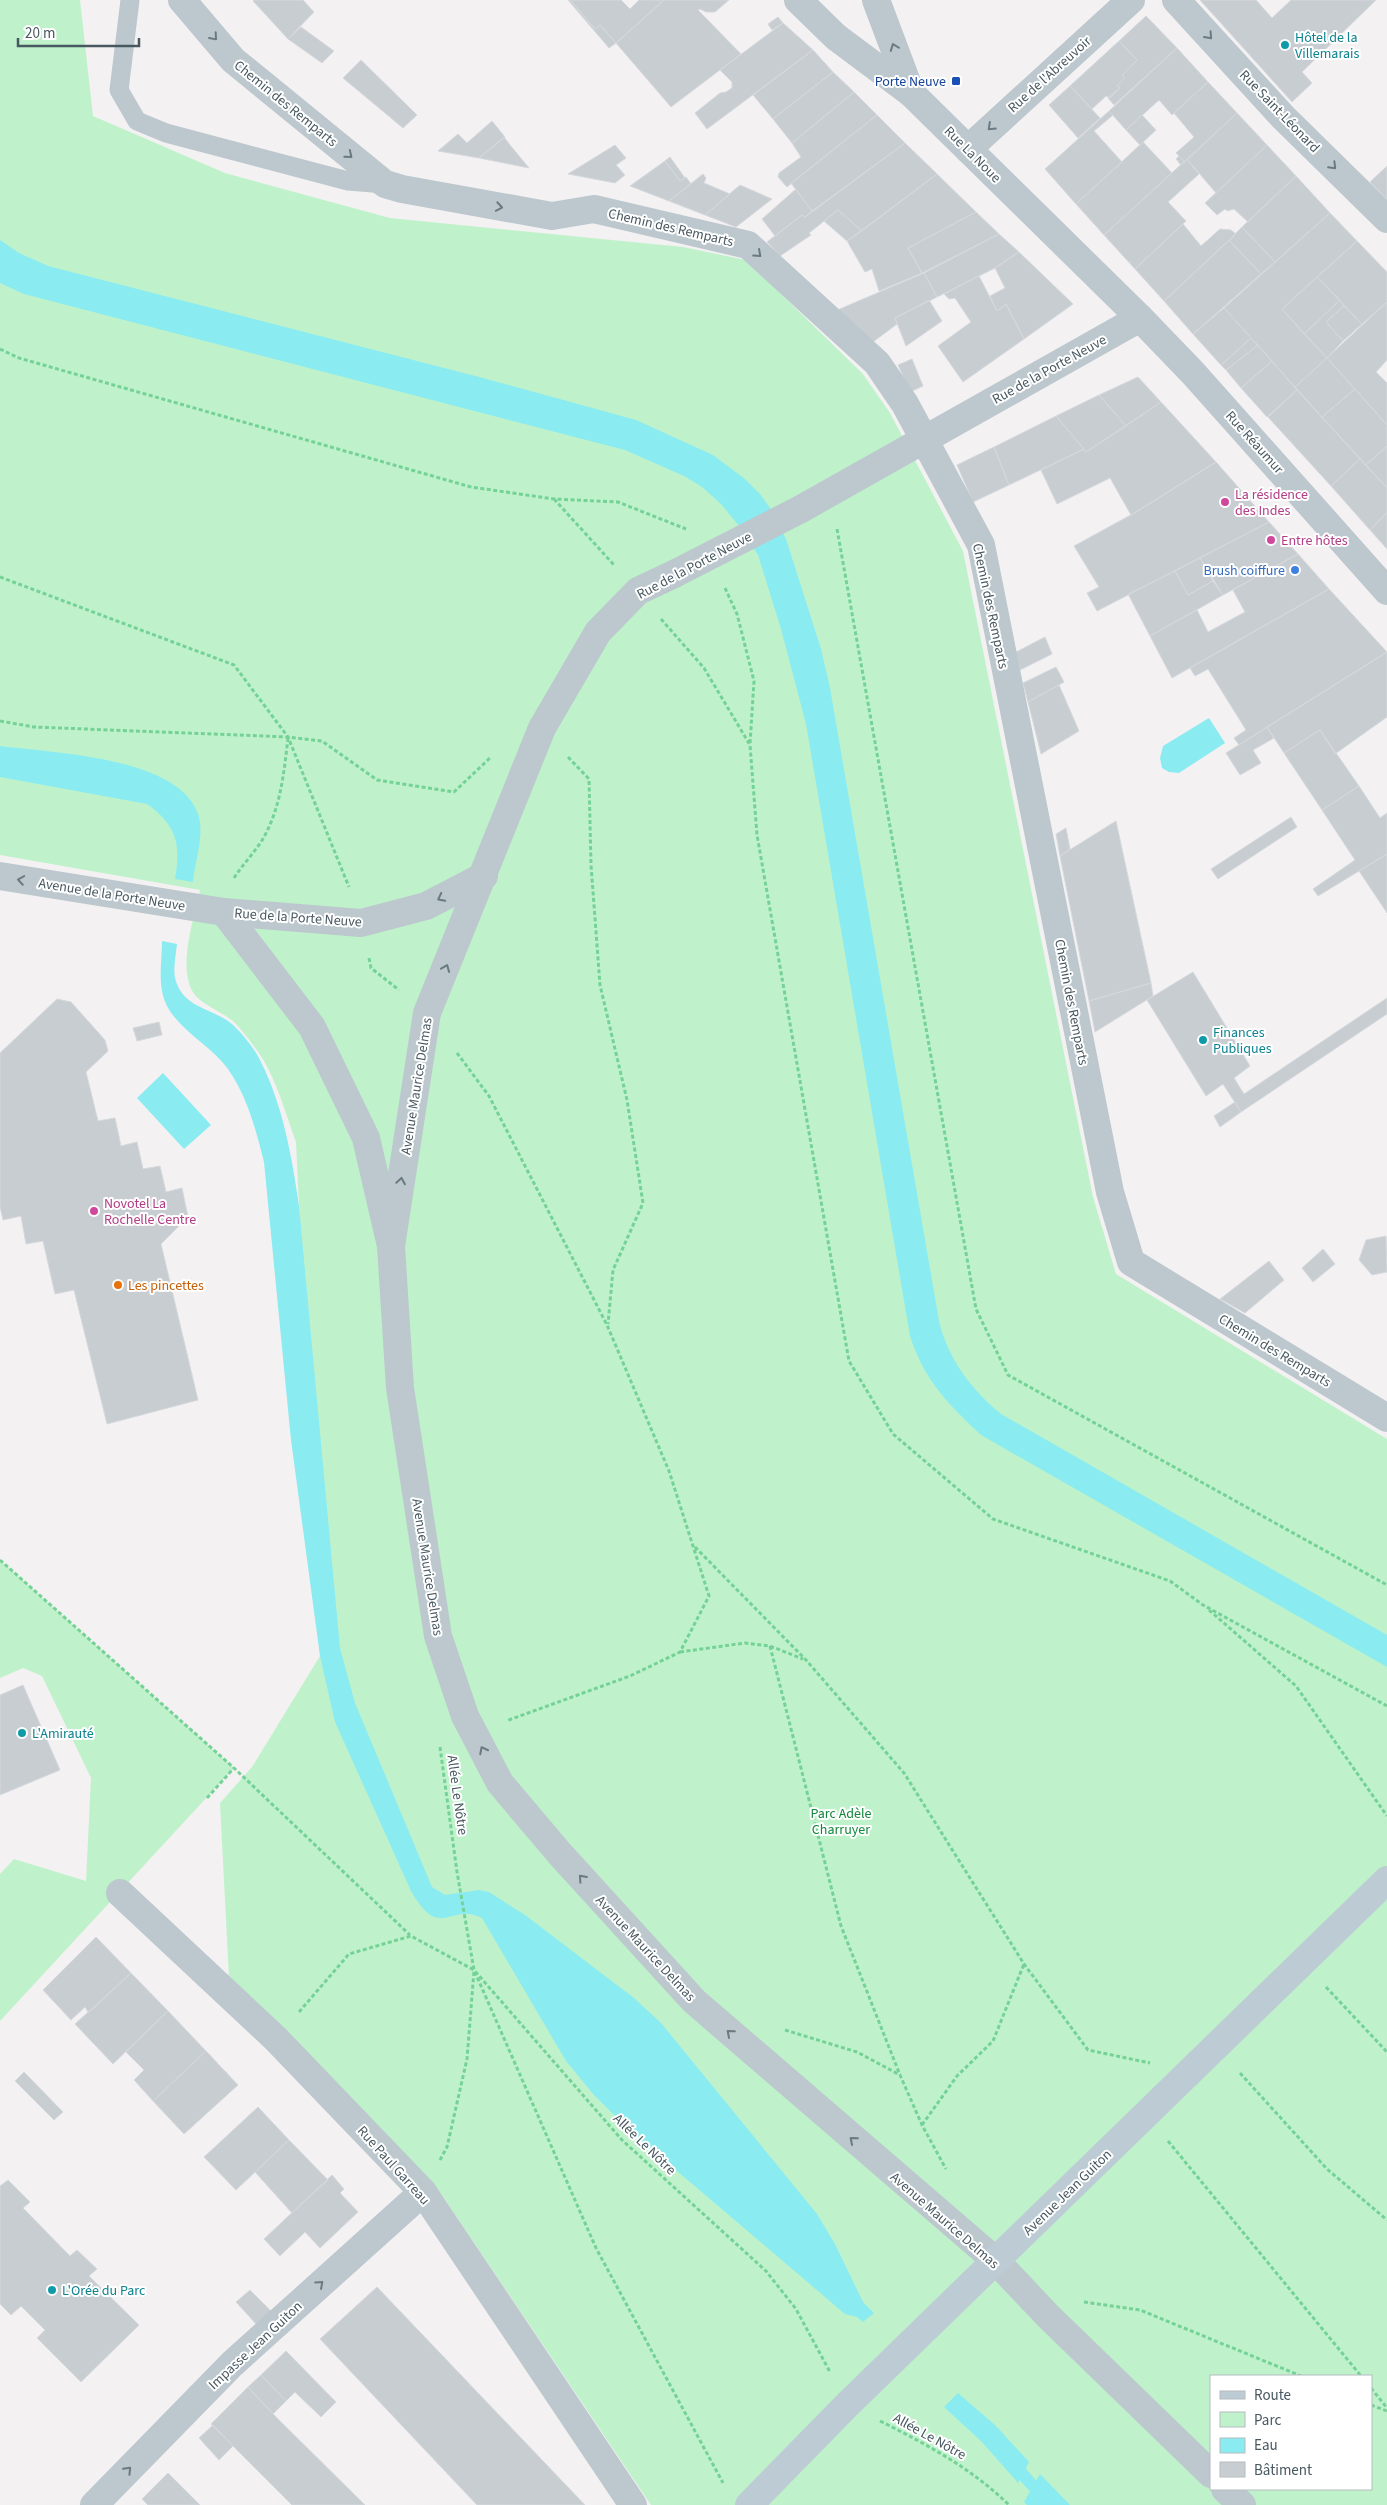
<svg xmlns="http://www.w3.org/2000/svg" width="1387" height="2505" viewBox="0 0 1387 2505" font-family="'Source Sans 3',sans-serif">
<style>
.green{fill:#bff2cb;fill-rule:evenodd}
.water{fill:#8aebf1}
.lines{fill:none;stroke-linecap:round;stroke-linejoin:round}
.stream{stroke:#8aebf1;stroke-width:12}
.building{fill:#c8cdd1;stroke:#d5d9dd}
.path{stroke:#75d296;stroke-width:3;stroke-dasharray:4 2.5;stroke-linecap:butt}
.service{stroke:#bcc8ce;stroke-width:19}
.minor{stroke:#bcc8ce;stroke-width:28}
.tertiary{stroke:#bcc8ce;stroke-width:28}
.secondary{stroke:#bdcbd4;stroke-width:28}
.minor-bridge{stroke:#bcc8ce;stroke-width:28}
.oneway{stroke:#6b7a81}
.culture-dot{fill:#0f9aa8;stroke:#fff;stroke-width:2}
.transit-dot{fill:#1a4fb4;stroke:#fff;stroke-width:2}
.hotel-dot{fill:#d1479c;stroke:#fff;stroke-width:2}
.shop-dot{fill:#3f7fe0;stroke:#fff;stroke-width:2}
.food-dot{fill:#e8710a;stroke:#fff;stroke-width:2}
.labels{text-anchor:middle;stroke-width:4;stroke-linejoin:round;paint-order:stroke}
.culture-label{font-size:14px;fill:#0d838f;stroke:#fff;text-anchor:start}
.street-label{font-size:14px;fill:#485860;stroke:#fff}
.transit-label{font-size:14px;fill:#164399;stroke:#fff;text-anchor:end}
.hotel-label{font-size:14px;fill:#b23c85;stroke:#fff;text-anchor:start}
.shop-label{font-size:14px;fill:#366cbe;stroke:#fff;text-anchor:end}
.food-label{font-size:14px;fill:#c56008;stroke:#fff;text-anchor:start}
.park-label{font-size:14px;fill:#13873c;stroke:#fff}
</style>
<rect width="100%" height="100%" fill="#f4f1f2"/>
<path class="green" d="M0 0H80L93 116 225 173 390 218 683 247 746 260 863 374 890 413 963 551 1093 1197 1116 1274 1387 1439V2505H651L442 2195 229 1979 220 1803 252 1767 320 1656 296 1142C284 1109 275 1073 253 1045 247 1037 240 1028 233 1021 223 1013 210 1008 200 1000 173 979 194 919 200 890L0 855ZM1211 2376H1371V2489H1211Z
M0 1560 234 1768 0 2021V1874L14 1859 86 1881 91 1778 42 1676 23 1668 0 1678Z"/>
<path class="water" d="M0 240 19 253 48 266 483 378 636 420 713 455 745 479 760 494 770 508 786 539 821 649 830 688 939 1321C948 1359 971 1389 1001 1414L1387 1635V1667L981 1435C948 1404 924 1380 910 1336L806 724 781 629 758 555 739 526 721 504 702 487 684 476 625 450 24 294 0 283Z
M1209 718 1225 743 1179 773 1169 772 1162 768 1160 758 1163 746Z
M0 746C51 753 178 756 198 814 205 835 195 860 193 882L175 879C181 844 177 826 147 804L0 777Z
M162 941 177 944C176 954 173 968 175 978 183 1009 211 1007 232 1024 242 1033 254 1048 260 1060 283 1105 292 1157 299 1206L340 1648 355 1703 432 1887 445 1895 479 1890 489 1892 525 1915 634 1998 661 2023 817 2214 835 2244 863 2302 874 2313 863 2322 857 2317 845 2314 630 2131 594 2095 566 2061 482 1918C450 1901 441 1943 411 1891L335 1722 320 1656 291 1440 264 1162C256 1130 247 1096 228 1069 209 1042 168 1026 162 991 159 974 162 957 162 941Z
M163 1073 211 1125 184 1149 137 1098Z
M958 2393 996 2426 1029 2462 1018 2483 982 2442 944 2407Z
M1040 2474 1070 2505H1027L1024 2502Z"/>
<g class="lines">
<path class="stream" d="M1011 2461 1033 2486"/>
</g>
<path class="building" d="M254 0H303L314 12 288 39 253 1Z
M568 0H570L595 29 600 25 616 43 609 48Z
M570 0H621L630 9 639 0H664L616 43 600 25 595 29Z
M664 0H729L715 12H706L700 9 698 10 741 54 671 107 616 43Z
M1200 0H1256L1272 18 1291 0H1376L1302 72 1312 83 1292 102Z
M1146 16 1177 48 1114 105 1108 98 1120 88 1117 86 1125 78 1122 75 1137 60 1119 41Z
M778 17 783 23 772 30 768 24Z
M783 23 813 50 707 129 695 113 720 93 726 92 732 88V82L720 70Z
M301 27 334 51 322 63 288 39Z
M1119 41 1137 60 1122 75 1125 78 1117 86 1120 88 1110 98 1106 96 1092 109 1070 86Z
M1177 48 1208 82 1172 115 1159 100 1126 130 1109 111Z
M813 50 833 72 773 119 753 95Z
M361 60 417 115 403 128 343 78Z
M833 72 854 92 792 143 773 119Z
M1208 82 1237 113 1185 162 1176 153 1194 137 1174 113Z
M1070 86 1100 118 1078 138 1049 105Z
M854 92 877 115 787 187 778 177 779 173 801 157 792 143Z
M1109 111 1113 115 1094 131 1122 162 1076 204 1045 169Z
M1237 113 1267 145 1216 193 1187 159Z
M877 115 905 143 812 211 791 183Z
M1142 115 1156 130 1140 145 1126 130Z
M492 121 505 137 479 158 438 151 458 134 467 143Z
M504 137 510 145 529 168 479 158Z
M1143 142 1172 173 1104 235 1076 204Z
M905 143 937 174 862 231 838 210 809 233 811 235 780 256 767 242 802 215 805 217Z
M615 145 626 158 616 165 625 175 615 183 568 174Z
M1267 145 1296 176 1248 222 1234 209 1227 211 1225 209 1217 215 1205 203Z
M1179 156 1185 162 1181 165 1176 159Z
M670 157 685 178 680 181 665 161Z
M1187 159 1199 174 1168 202 1186 221 1135 269 1104 235Z
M665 161 680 181 686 177 691 184 669 201 630 186Z
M1387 166V199L1370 182Z
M703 174 706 178 704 183 730 194 705 215 669 201Z
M937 174 976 212 908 248 922 273 879 291 872 269 865 272 847 241Z
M1296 176 1330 213 1275 262 1242 227Z
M740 185 772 199 736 227 705 215Z
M796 189 812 211 805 217 802 215 775 236 762 219Z
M838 210 862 231 847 241 824 221Z
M976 212 999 234 922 273 908 248Z
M1330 213 1357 241 1282 309 1327 358 1295 387 1224 308Z
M1183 224 1201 246 1220 229 1231 230 1236 234 1164 301 1135 269Z
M1242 227 1275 262 1261 274 1229 240Z
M999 234 1019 252 995 268 937 297 924 273Z
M1229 240 1261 274 1193 334 1164 301Z
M1357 241 1387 272V302L1362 324 1317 277Z
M1019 252 1073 304 1024 339 1006 304 997 311 990 296 1005 288 995 268Z
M924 273 937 297 895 318 897 324 873 342 835 311Z
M979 276 997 311 1006 304 1024 339 963 382 938 346 971 322 955 298 949 299 944 294Z
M1317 277 1340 300 1304 334 1282 309Z
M929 300 942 321 906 346 895 318Z
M1340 300 1344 306 1326 322 1343 341 1327 358 1304 334Z
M1387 302V360L1376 372 1387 383V425L1327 358Z
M1344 306 1362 324 1343 341 1326 322Z
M1224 308 1251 338 1221 365 1193 334Z
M1251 338 1258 345 1226 370 1221 365Z
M1258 345 1272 361 1241 388 1226 370Z
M1327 358 1355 389 1322 417 1295 387Z
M912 359 923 386 910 392 898 365Z
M1272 361 1297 390 1267 417 1241 388Z
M1138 377 1161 402 1126 426 1099 395Z
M1355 389 1387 425V446L1366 465 1322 417Z
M1297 390 1360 459 1331 486 1268 417Z
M1099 395 1126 426 1086 452 1056 416Z
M1161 402 1216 462 1131 515 1110 478 1057 504 1041 470 1084 449 1086 452Z
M1056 416 1084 449 1009 485 994 447Z
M1387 446V488L1366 465Z
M994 447 1009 485 973 502 957 465Z
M1360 459 1387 488V512L1370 530 1331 486Z
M1216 462 1269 522 1097 611 1087 593 1099 587 1074 546 1138 511Z
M1387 512V549L1370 530Z
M1269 522 1298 554 1223 595 1200 558Z
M1298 554 1329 589 1172 678 1150 636 1197 610 1208 632 1245 612 1233 590Z
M1200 558 1213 581 1188 595 1175 571Z
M1175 571 1188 595 1213 581 1223 595 1150 636 1128 594Z
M1329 589 1387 652 1239 745 1234 738 1246 730 1208 669 1195 676 1190 668Z
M1045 637 1052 654 1020 670 1016 652Z
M1387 652V717L1335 754 1320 730 1284 753 1267 727Z
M1056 667 1064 682 1028 702 1023 683Z
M1059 685 1079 731 1041 754 1028 702Z
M1267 727 1274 738 1253 750 1261 763 1240 775 1226 753Z
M1320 730 1359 786 1322 810 1284 753Z
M1359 786 1380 818 1387 813V854L1318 896 1313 889 1355 860 1322 810Z
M1291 817 1297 827 1218 879 1211 869Z
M1116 821 1151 983 1089 1001 1060 856Z
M1066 828 1070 849 1060 856 1056 834Z
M1387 854V913L1359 871Z
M1193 972 1250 1066 1234 1078 1244 1094 1387 998V1014L1241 1112 1223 1084 1206 1096 1147 1000Z
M1151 983 1153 996 1095 1032 1089 1001Z
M57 999 71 1002 105 1040 108 1051 86 1072 98 1121 115 1118 121 1146 137 1142 143 1169 160 1166 166 1192 182 1188 188 1217 161 1244 198 1400 107 1424 74 1290 55 1294 43 1241 26 1244 21 1216 3 1220 0 1206V1053Z
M159 1022 162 1035 137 1041 133 1028Z
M1235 1102 1241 1112 1220 1127 1214 1116Z
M1386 1236 1387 1272 1372 1275 1359 1260 1366 1240Z
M1323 1249 1335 1264 1313 1282 1302 1268Z
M1269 1261 1284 1280 1245 1313 1220 1299Z
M23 1685 60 1770 0 1795V1695Z
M96 1937 131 1973 93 2009 88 2012 85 2007 71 2020 43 1990Z
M131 1973 168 2011 113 2064 75 2024Z
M168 2011 206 2051 153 2101 134 2080 144 2070 126 2052Z
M206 2051 238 2085 184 2134 153 2101Z
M24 2072 63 2112 54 2120 15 2081Z
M258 2107 289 2140 236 2190 204 2157Z
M289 2140 328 2180 292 2213 255 2172Z
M332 2175 344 2189 340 2193 358 2212 320 2248 305 2232 280 2256 264 2239Z
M8 2180 30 2202 23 2208 70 2256 77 2250 97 2269 89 2276 139 2325 81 2382 37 2338 45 2330 21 2306 11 2315 0 2304V2186Z
M377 2287 585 2505H477L320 2339Z
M250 2290 272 2312 257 2325 236 2302Z
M286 2351 336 2402 321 2417 295 2392 286 2401 261 2375Z
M261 2375 286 2401 273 2414 248 2387Z
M248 2387 273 2414 365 2505H292L211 2424Z
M213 2425 233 2446 219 2460 199 2438Z
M168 2473 200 2505H148L142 2499Z"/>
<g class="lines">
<path class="path" d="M0 349 19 358 471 487 554 499 618 502 686 529
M554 499 614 565
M837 529 976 1309 1008 1375 1387 1585
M0 577 234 665 288 737 349 887
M725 588 737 614 754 681 750 744
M661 619 704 668 750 745 757 835 849 1361 893 1434 993 1519 1170 1581 1203 1605 1387 1706
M0 721 34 727 288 737 322 741 377 780 454 792 491 757
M568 757 589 779 591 865 600 985 627 1100 643 1203 613 1270 608 1324
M234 878C243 864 256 851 264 837 281 806 284 772 288 738
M369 958 371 968 399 990
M457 1053 489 1096 607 1325 669 1471 709 1596 680 1652 630 1676 506 1721
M695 1547 806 1660 904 1773 1024 1964 1088 2050 1150 2063
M0 1560 234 1768 410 1935
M1209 1610 1296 1686 1387 1816
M770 1646 841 1926 900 2075
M680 1652 745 1643 770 1646 803 1659
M440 1747 457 1872 474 1970 622 2140 766 2271 796 2309 830 2372
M207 1798 234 1768
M1326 1987 1387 2052
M299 2012 349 1954 411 1936 474 1970 596 2248 723 2483
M785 2030 857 2052 900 2075 922 2125 946 2169
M1240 2073 1327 2169 1387 2220
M922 2125 957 2076 993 2041 1024 1964
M1168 2141 1361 2376
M440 2160 447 2147 467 2059 474 1971
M1084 2302 1140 2310 1301 2376
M1371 2388 1387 2408
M1371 2405 1387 2411
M880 2421C928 2445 971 2468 1009 2505"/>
<path class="service" d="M130 0 119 90 137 121 166 133 348 181 385 184"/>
<path class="minor" d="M182 0 233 60 385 184 402 189 552 216 594 209 748 245 877 363 905 404 981 545 1110 1192 1131 1262 1387 1418
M876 0 911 93
M1176 0 1283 117 1387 219
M968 149 1131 0
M801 509 1140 318
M224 912 361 923 426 906 484 876
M391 1246 427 1013 542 728 598 632 638 591 674 574
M120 1893 276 2039 423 2192 633 2505
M94 2505 232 2364 423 2192"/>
<path class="tertiary" d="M798 0 836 37 911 93 1140 318 1193 373 1387 591
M0 876 224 912 312 1027 366 1138 391 1246 400 1388 438 1636 465 1716 500 1783 560 1854 694 2001 996 2261 1048 2316 1211 2474
M1225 2489 1242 2505"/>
<path class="secondary" d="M749 2505 847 2405 1387 1880"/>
<path class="minor-bridge" d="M674 574 801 509"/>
</g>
<defs><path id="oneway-chevron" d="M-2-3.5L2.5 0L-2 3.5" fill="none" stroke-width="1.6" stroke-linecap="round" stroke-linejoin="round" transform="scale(1.25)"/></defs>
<g class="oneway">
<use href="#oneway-chevron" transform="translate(1209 36) rotate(48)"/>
<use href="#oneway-chevron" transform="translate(214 37) rotate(49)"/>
<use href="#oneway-chevron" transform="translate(894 47) rotate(-111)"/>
<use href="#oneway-chevron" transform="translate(991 127) rotate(137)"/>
<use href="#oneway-chevron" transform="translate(349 155) rotate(39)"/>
<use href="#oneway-chevron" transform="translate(1333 166) rotate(45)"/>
<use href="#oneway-chevron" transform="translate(499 207) rotate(10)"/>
<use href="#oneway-chevron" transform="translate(758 254) rotate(42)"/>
<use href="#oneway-chevron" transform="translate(21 880) rotate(-171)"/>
<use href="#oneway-chevron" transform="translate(441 898) rotate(153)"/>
<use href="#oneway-chevron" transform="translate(446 968) rotate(-68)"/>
<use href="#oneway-chevron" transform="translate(401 1181) rotate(-81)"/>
<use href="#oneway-chevron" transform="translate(483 1750) rotate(-117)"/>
<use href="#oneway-chevron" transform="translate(582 1878) rotate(-132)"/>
<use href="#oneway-chevron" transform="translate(730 2033) rotate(-139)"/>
<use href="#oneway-chevron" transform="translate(853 2140) rotate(-139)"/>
<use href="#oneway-chevron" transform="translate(320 2284) rotate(-42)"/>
<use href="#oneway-chevron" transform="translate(128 2470) rotate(-46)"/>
</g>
<g class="culture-dot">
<circle cx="1285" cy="45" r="5"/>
<circle cx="1203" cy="1040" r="5"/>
<circle cx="22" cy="1733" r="5"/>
<circle cx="52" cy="2290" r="5"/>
</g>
<rect class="transit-dot" x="951" y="76" width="10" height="10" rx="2.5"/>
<g class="hotel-dot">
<circle cx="1225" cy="502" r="5"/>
<circle cx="1271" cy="540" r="5"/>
<circle cx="94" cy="1211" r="5"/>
</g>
<circle class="shop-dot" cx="1295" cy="570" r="5"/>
<circle class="food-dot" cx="118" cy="1285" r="5"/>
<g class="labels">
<g class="culture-label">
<text x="1295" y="42">Hôtel de la<tspan x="1295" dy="16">Villemarais</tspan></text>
<text x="1213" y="1037">Finances<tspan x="1213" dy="16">Publiques</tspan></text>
<text x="32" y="1738">L'Amirauté</text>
<text x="62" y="2295">L'Orée du Parc</text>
</g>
<g class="street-label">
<text transform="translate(1049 74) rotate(-42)" y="5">Rue de l'Abreuvoir</text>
<text transform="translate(286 103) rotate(39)" y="5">Chemin des Remparts</text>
<text transform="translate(1280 111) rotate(46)" y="5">Rue Saint-Léonard</text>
<text transform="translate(973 154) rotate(45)" y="5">Rue La Noue</text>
<text transform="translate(671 227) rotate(13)" y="5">Chemin des Remparts</text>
<text transform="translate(1049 369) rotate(-29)" y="5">Rue de la Porte Neuve</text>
<text transform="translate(1255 442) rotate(48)" y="5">Rue Réaumur</text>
<text transform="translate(694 565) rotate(-28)" y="5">Rue de la Porte Neuve</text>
<text transform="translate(991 606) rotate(78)" y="5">Chemin des Remparts</text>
<text transform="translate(112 894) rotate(9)" y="5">Avenue de la Porte Neuve</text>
<text transform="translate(298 917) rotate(4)" y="5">Rue de la Porte Neuve</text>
<text transform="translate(1072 1002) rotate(79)" y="5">Chemin des Remparts</text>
<text transform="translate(416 1086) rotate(-81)" y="5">Avenue Maurice Delmas</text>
<text transform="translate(1275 1350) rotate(31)" y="5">Chemin des Remparts</text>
<text transform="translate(428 1567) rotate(81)" y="5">Avenue Maurice Delmas</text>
<text transform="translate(458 1795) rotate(82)" y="5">Allée Le Nôtre</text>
<text transform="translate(646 1948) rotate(47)" y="5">Avenue Maurice Delmas</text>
<text transform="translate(645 2144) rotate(44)" y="5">Allée Le Nôtre</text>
<text transform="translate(394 2165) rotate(48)" y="5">Rue Paul Garreau</text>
<text transform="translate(1067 2192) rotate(-44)" y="5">Avenue Jean Guiton</text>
<text transform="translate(945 2220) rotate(41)" y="5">Avenue Maurice Delmas</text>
<text transform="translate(255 2345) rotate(-43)" y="5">Impasse Jean Guiton</text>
<text transform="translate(930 2436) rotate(29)" y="5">Allée Le Nôtre</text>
</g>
<g class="transit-label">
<text x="946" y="86">Porte Neuve</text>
</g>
<g class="hotel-label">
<text x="1235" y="499">La résidence<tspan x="1235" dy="16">des Indes</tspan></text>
<text x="1281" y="545">Entre hôtes</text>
<text x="104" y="1208">Novotel La<tspan x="104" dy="16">Rochelle Centre</tspan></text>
</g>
<g class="shop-label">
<text x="1285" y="575">Brush coiffure</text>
</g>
<g class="food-label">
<text x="128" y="1290">Les pincettes</text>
</g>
<g class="park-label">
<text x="841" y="1818">Parc Adèle<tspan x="841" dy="16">Charruyer</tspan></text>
</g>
</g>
<rect x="1210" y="2375" width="162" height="115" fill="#ffffff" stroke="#b6bcbf"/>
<rect x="1220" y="2391" width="25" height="8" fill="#bdcbd4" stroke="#b6bcbf"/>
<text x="1254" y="2400" font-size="15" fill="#485860">Route</text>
<rect x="1220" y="2412" width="25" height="15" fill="#bff2cb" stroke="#b6bcbf"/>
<text x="1254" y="2425" font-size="15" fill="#485860">Parc</text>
<rect x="1220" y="2438" width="25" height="15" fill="#8aebf1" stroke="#b6bcbf"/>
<text x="1254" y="2450" font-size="15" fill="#485860">Eau</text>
<rect x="1220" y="2462" width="25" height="15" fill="#c8cdd1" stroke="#b6bcbf"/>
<text x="1254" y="2475" font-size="15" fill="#485860">Bâtiment</text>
<path d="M18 38v8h121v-8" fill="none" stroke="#485860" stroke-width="2.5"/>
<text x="25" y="38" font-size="15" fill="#485860" stroke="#ffffff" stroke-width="4" paint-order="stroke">20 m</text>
</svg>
